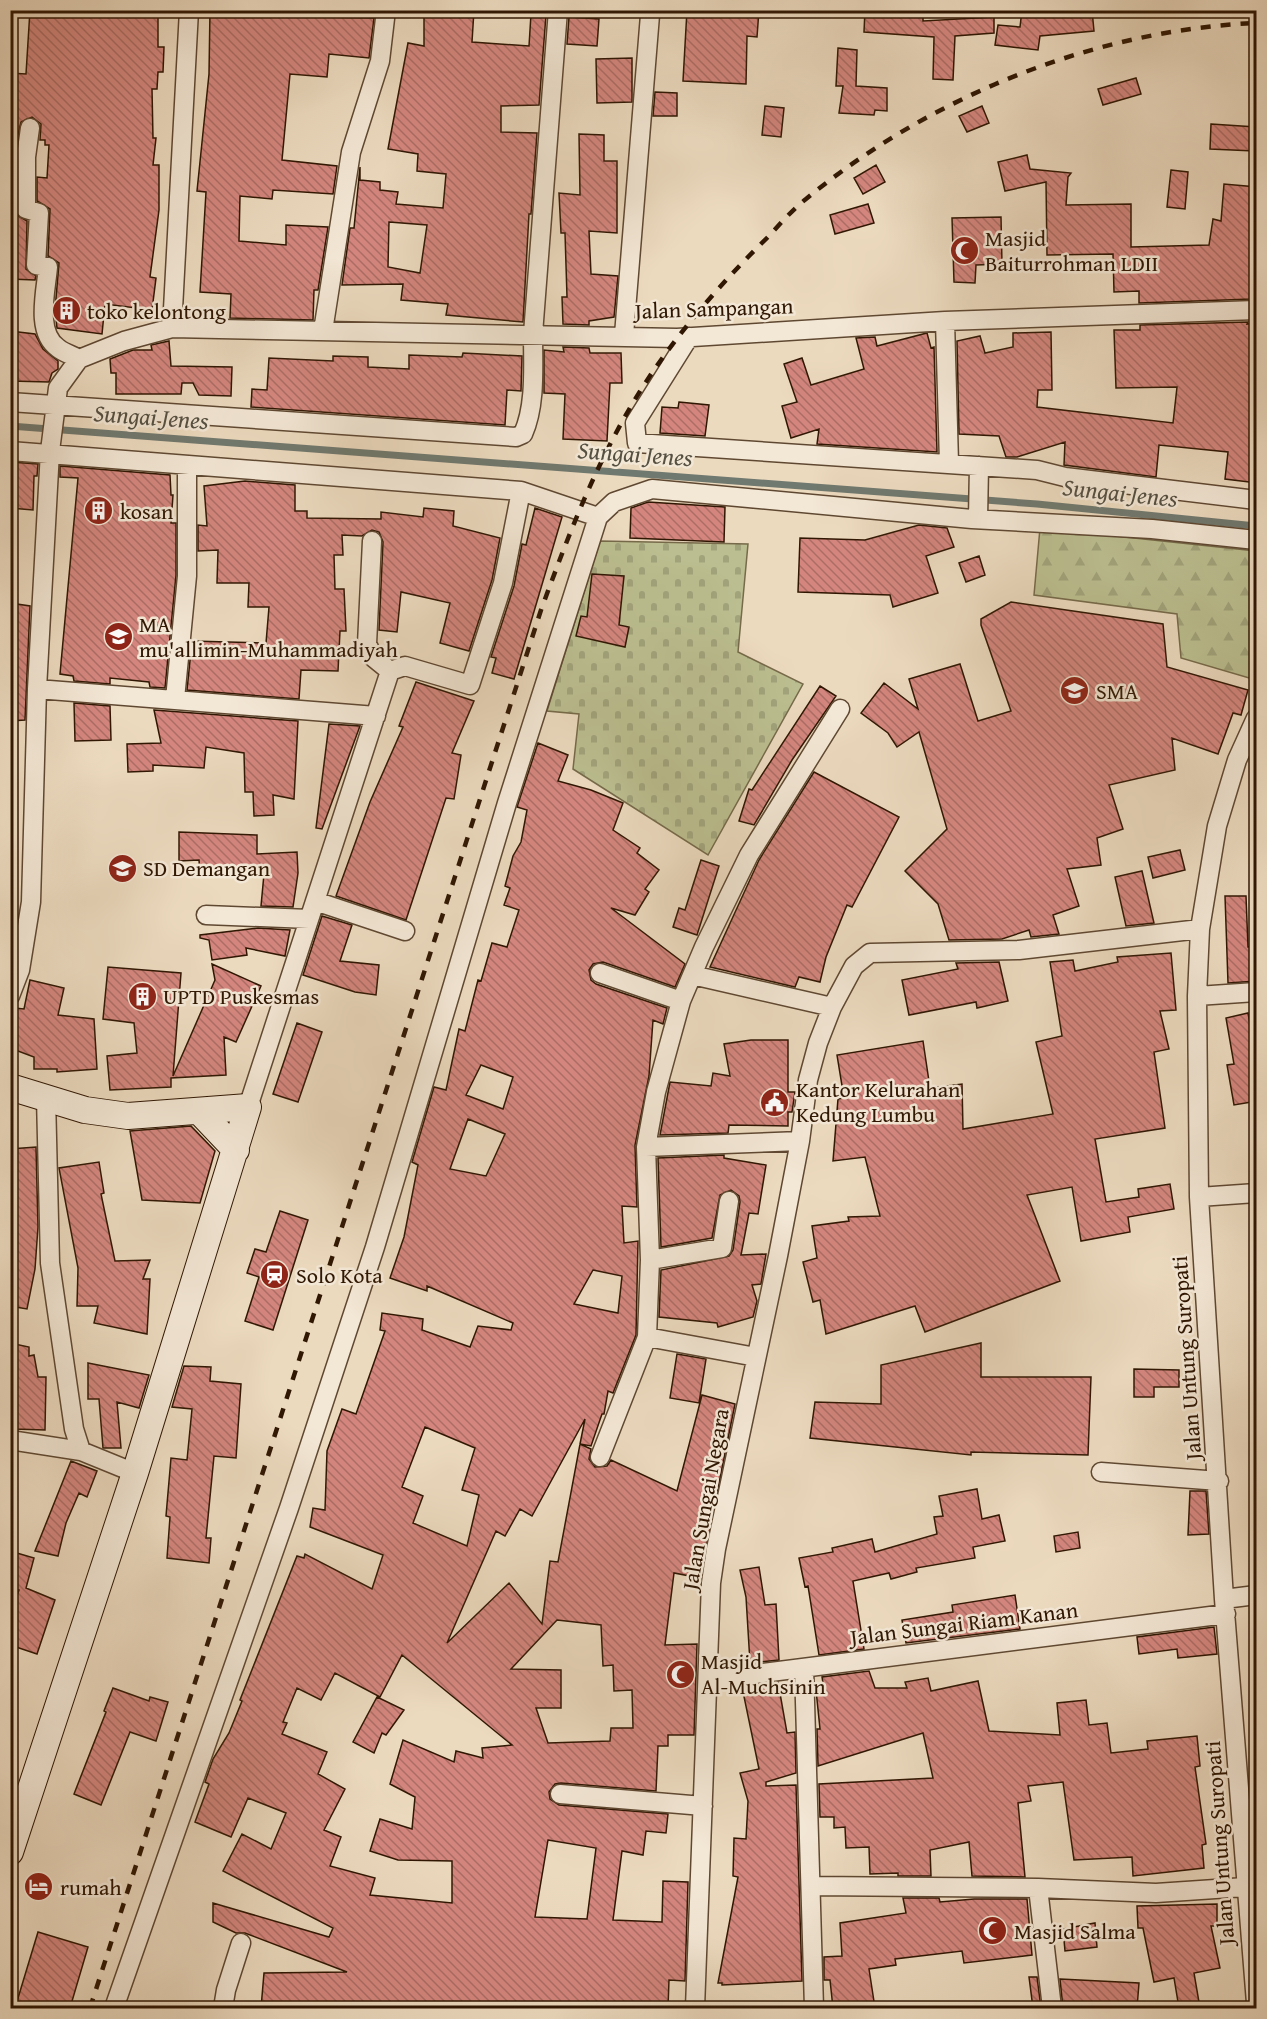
<svg xmlns="http://www.w3.org/2000/svg" width="1267" height="2019" viewBox="0 0 1267 2019" font-family="'Gentium Book Plus',serif">
<style>
.forest{fill:url(#forest-firs);stroke:#766a4a;stroke-width:1.5}
.cemetery{fill:url(#cemetery-stones);stroke:#766a4a;stroke-width:1.5}
.lines{fill:none;stroke-linecap:round;stroke-linejoin:round}
.stream{stroke:#70796f;stroke-width:7}
.building{fill:url(#building-back-hatch);stroke:#301703;stroke-width:1.5;fill-rule:evenodd}
.street-casing{stroke:#5f4832;stroke-width:21}
.secondary-casing{stroke:#301703;stroke-width:28}
.street{stroke:#f3e7d5;stroke-width:18}
.secondary{stroke:#f3e7d5;stroke-width:26}
.rail{stroke:#301703;stroke-width:4.5;stroke-dasharray:10 10;stroke-linecap:butt}
.labels{text-anchor:middle;stroke-width:5;stroke-linejoin:round;paint-order:stroke}
.poi-label{font-size:22px;fill:#301703;stroke:#f3e7d5;text-anchor:start}
.street-label{font-size:22px;fill:#301703;stroke:#f3e7d5}
.water-label{font-size:24px;font-style:italic;fill:#555042;stroke:#f3e7d5}
</style>
<defs>
<pattern id="forest-firs" width="22" height="20" patternUnits="userSpaceOnUse" patternTransform="scale(1.5)"><rect width="22" height="20" fill="#bbbe90"/><path d="M5 1l3.5 6h-7zM16 11l3.5 6h-7z" fill="#a1a37b"/></pattern>
<pattern id="cemetery-stones" width="16" height="16" patternUnits="userSpaceOnUse" patternTransform="scale(1.5)"><rect width="16" height="16" fill="#bbbe90"/><path d="M2 7V4a2 2 0 0 1 4 0v3zM10 15v-3a2 2 0 0 1 4 0v3z" fill="#a1a37b"/></pattern>
<pattern id="building-back-hatch" width="6" height="6" patternUnits="userSpaceOnUse" patternTransform="scale(1.5)"><rect width="6" height="6" fill="#d4867e"/><path d="M-1 5l2 2M0 0l6 6M5-1l2 2" fill="none" stroke="#ac6d65"/></pattern>
</defs>
<rect width="100%" height="100%" fill="#ecdabf"/>
<filter id="stains"><feTurbulence type="fractalNoise" baseFrequency=".00333" numOctaves="4"/><feColorMatrix values="0 0 0 0 .2 0 0 0 0 .09 0 0 0 0 .02 0 0 0 .5 -.17"/></filter>
<radialGradient id="worn" r=".72"><stop offset=".6" stop-color="#630" stop-opacity="0"/><stop offset="1" stop-color="#630" stop-opacity=".3"/></radialGradient>
<path class="forest" d="M1040 528 1256 551V680L1181 658 1177 614 1034 595Z"/>
<path class="cemetery" d="M600 541 748 544 738 652 803 684 708 855 573 769 579 714 547 711Z"/>
<g class="lines">
<path class="stream" d="M10 426 1037 504 1256 526"/>
</g>
<path class="building" d="M30 10H158V47H164L163 72H158L157 89H152L153 138H156L153 165H159V210L150 277 156 278 152 310 105 304 102 334 57 328 55 310 59 263 48 256 50 209 37 201V177L47 178 49 145H45V140H40L41 124 32 117 21 122 17 139 10 138V73L26 74Z
M210 10H324L323 17 374 18 369 58 329 54 327 77 290 74 282 160 337 166 333 194 273 190 272 199 240 196 239 241 286 245V225L328 227 318 290H314L313 320 230 318 231 294 200 292 206 192 197 191 209 74Z
M424 10H474L472 42 529 46 531 14 546 15 539 105 501 106V132L537 133 531 214H529L523 322 446 315 448 304 401 300 403 284 342 285 350 228H354L360 167V180L380 182V190L398 192 396 204 443 208 446 174 417 171 418 154 388 149 408 43 424 46ZM389 222 427 225 420 273 388 267Z
M687 10H759L757 37 747 36 746 84 683 81Z
M865 10H923V21L994 17V33L955 36 953 80 933 79 934 37 864 32Z
M1022 10H1092L1094 31 1040 36 1038 50 995 45 998 25 1020 27Z
M569 17 599 19 597 46 567 44Z
M838 48 857 50 856 86 887 88V111L875 110 874 115 839 113 843 86H836Z
M632 58V102L597 103 596 59Z
M1136 78 1141 94 1103 105 1098 89Z
M655 92 677 93V116H653Z
M765 106 784 108 781 137 762 135Z
M982 106 989 123 967 132 959 116Z
M1211 124 1256 127 1254 151 1210 149Z
M579 134 604 135V161H617V233L589 231 591 274 618 276 614 317 589 321V325L563 324 562 297H567L565 233H561L559 193 580 195Z
M1027 155 1030 169 1071 173 1068 177 1066 205 1131 204V247L1209 245 1213 219 1221 221 1224 184 1257 187 1254 226 1257 227V270L1252 299 1139 303V291L1114 292 1113 254 1047 255 1046 182 1005 191 998 162Z
M876 165 885 182 863 194 854 178Z
M1171 170 1188 172 1185 209 1167 207Z
M10 176H15L17 215 27 221 26 269 36 276 35 280 10 279Z
M868 204 874 223 835 234 830 215Z
M1001 217 1002 264 976 265 975 283 954 282 952 218Z
M1248 322 1247 324 1257 323V483L1225 479 1228 452 1159 445 1156 477 1064 465 1065 442 1017 457H1006L999 436 959 434 957 341 980 336 985 353 1013 347V333L1051 332 1052 390H1038L1037 407 1173 423 1177 387 1116 388 1114 330H1140V325Z
M10 331 35 334 43 349 58 361V369L52 373 49 382 10 381Z
M927 333 931 348 934 347 937 452 817 444 819 429 791 438 782 406 797 402 784 364 802 358 811 385 864 369 856 338 875 337 877 346Z
M169 341 171 366 232 367 231 396 199 395 193 383H182L181 394H116V373H111L110 359 133 350H152L151 345Z
M563 347 589 348 590 353H621L622 383H610L607 441 563 439 565 394 544 393V350L564 352Z
M463 353 522 356 521 391 507 390 505 425 251 407 252 389 267 390 269 358 333 361V356L368 357V367L409 369V355L462 357Z
M679 402 709 405 705 436 660 433 662 407 678 408Z
M10 462 38 464 37 476H34L33 510 10 508Z
M60 466 170 475 171 495H173L171 523H176V575L165 688 150 687 149 682 110 678V684L74 681 73 676 60 674 78 478 60 477Z
M245 481 295 485V511H307V518L381 519V512L423 517 424 508 454 511 453 526 500 538 492 580 469 651 440 643 450 603 401 592 397 632 379 630 383 542 379 532 372 530 362 536 342 535 343 555H334L335 589H344L346 631H340L338 671 301 670 299 699 187 690 192 641 266 643 269 607H248L249 583H217L218 550 198 551V525L207 526 204 486Z
M648 502 725 507 724 542 630 538 631 508Z
M535 508 562 517 514 679 492 673 496 658 491 657 514 586 522 544 526 545Z
M919 525 947 528 954 547 926 556 938 593 893 607 890 595 798 592 800 538 865 540Z
M979 556 985 575 966 582 959 563Z
M592 574 624 576 619 625 629 627 625 647 576 636 581 616 587 617Z
M1011 602 1163 624 1167 667 1248 690 1241 715 1233 713 1218 754 1172 738 1175 770 1109 785 1123 829 1097 838 1101 865 1067 869 1079 906 1053 915 1059 934 1031 937 1029 930 1002 939 949 940 938 904 905 871 947 829 919 732 897 747 888 733 861 713 884 683 918 709 909 679 960 664 978 721 1011 711 981 625V619Z
M10 603 30 606 25 720 10 721Z
M416 682 474 701 452 753 461 755 454 799 446 798 406 920 336 896 370 802 403 727 399 726Z
M820 686 836 696 792 760 754 825 739 821 749 789 752 790Z
M74 703 110 706 111 740 75 741Z
M154 710 298 721 294 799 273 795 274 815 254 816 253 792H245L244 753 206 747 204 768 153 765V771L128 772 127 744 161 743Z
M329 724 360 726 322 829 316 828Z
M538 743 568 755 558 781 591 790 623 803 613 830 640 848 637 853 659 870 645 889 649 892 635 915 611 908 685 964 675 987 603 962 593 964 589 970 591 980 596 984 667 1008 663 1024 653 1020 649 1076 635 1145 637 1207 622 1206 624 1243 638 1241 636 1335 613 1393 608 1391 604 1414H602L591 1446 580 1444 585 1419 532 1516 520 1509 505 1536 496 1531 447 1643 509 1583 542 1624 550 1561 558 1562 580 1444 591 1449 589 1459 595 1467 607 1466 611 1460 677 1491 702 1395 735 1404 700 1578 674 1573 665 1645 697 1644 694 1735H668V1746H658L656 1791 561 1783 555 1784 549 1792 550 1799 559 1805 668 1814 666 1833 646 1831 643 1855 622 1851 613 1920 662 1922 663 1881 688 1882 685 1981 669 1980 668 2008H261L264 1973 347 1972 245 1933H236L213 1922V1903L329 1937 333 1928 223 1871 242 1834 271 1849 286 1813 248 1798 231 1837 195 1822 209 1784 205 1782 213 1759 229 1733 242 1701 240 1700 297 1556 304 1558 305 1554 372 1589 383 1555 310 1527 313 1508 325 1510 327 1451 342 1409 356 1414 385 1331 380 1330 382 1313 423 1319 422 1330 470 1347 478 1326 511 1330 513 1323 427 1286V1291L390 1278 404 1237 418 1165 412 1162 434 1087 446 1090 459 1029 465 1031 478 980 481 981 492 943 507 947 519 910 504 905 510 888 505 886 513 856 521 842 527 810 517 807ZM481 1065 513 1077 503 1109 466 1095ZM468 1119 505 1134 486 1176 450 1169ZM593 1270 622 1276 618 1313 574 1304ZM425 1427 475 1448 462 1490 479 1495 467 1546 413 1523 423 1496 402 1487ZM557 1620 601 1625 603 1666 613 1665 614 1691 632 1690 633 1728H611L610 1741 548 1743 536 1708H561V1670L511 1669ZM402 1655 512 1745 482 1748 483 1758 456 1751 454 1762 403 1740 390 1784 415 1797 412 1829 380 1819 370 1851 398 1860 452 1861V1903L370 1895 375 1878 330 1866 341 1837 324 1830 345 1789 318 1774 327 1752 282 1734 287 1723 283 1722 297 1688 321 1700 335 1673 380 1697ZM548 1840 596 1848 587 1919 535 1917Z
M814 772 899 817 852 907 847 905 826 957 820 982 799 977 795 987 710 967 759 860Z
M179 832 257 835V854L297 852 298 873 293 907 261 906 264 874 200 873 199 860 179 861Z
M1180 850 1185 870 1153 878 1148 857Z
M701 860 719 866 697 935 673 927 679 908 685 910Z
M1142 871 1154 923 1126 926 1115 877Z
M1225 896H1246L1248 947 1257 946V981L1228 983Z
M322 916 352 925 340 961 379 965 376 995 355 992 303 975Z
M258 928 290 930 285 956 246 948 247 955 212 960 209 940 200 938V935Z
M1171 953 1176 1010 1160 1011 1169 1049 1154 1052 1165 1128 1095 1139 1106 1202 1139 1197 1138 1189 1170 1184 1174 1209 1128 1217 1130 1232 1081 1241 1072 1187 1027 1195 1060 1281 925 1332 915 1306 826 1334 820 1300 813 1302 803 1262 817 1258 812 1226 849 1221 848 1217 880 1216 865 1157 833 1161 838 1099 844 1098 837 1055 923 1041 930 1088 962 1084 963 1129 1053 1114 1036 1042 1062 1036 1050 962 1073 960 1075 971 1118 962 1117 957Z
M999 962 1008 1001 977 1008 976 1002 909 1015 902 980 958 969 956 963Z
M212 964 261 986 236 1042 224 1037 226 1075 171 1078V1087L110 1090 107 1056 137 1053 134 1023 103 1019 108 967 181 973 173 1076 215 980Z
M30 980 64 988 58 1015 94 1019 97 1069 57 1072V1069H34V1057L10 1048 15 1008 24 1009Z
M1248 1013 1257 1063V1101L1234 1105 1227 1065 1234 1064 1226 1018Z
M297 1023 322 1032 298 1102 273 1094Z
M751 1040H788V1092H795L792 1112H788V1126L729 1125 728 1133 660 1135 670 1082 711 1086 713 1073 730 1076 724 1044Z
M191 1126 215 1151 200 1203 142 1200 130 1131Z
M36 1147 38 1227 35 1269 27 1309 10 1306V1149Z
M724 1155V1158L766 1165 758 1214 749 1213 741 1255 766 1254 761 1284 752 1285 757 1301 753 1317 718 1327 717 1323 659 1317 661 1270 729 1256 733 1250 740 1202 739 1196 731 1190 720 1195 712 1238 661 1247 658 1158Z
M99 1162 104 1193 101 1194 115 1261 150 1260 143 1279H150L147 1334 94 1323 98 1306H77L78 1268 59 1168Z
M280 1211 308 1220 273 1330 245 1321 259 1277 247 1273 255 1249 266 1252Z
M10 1343 29 1347V1356L34 1355 38 1377H46L45 1430 14 1429V1385L10 1366Z
M981 1343V1377H1091L1088 1455 971 1452V1455L810 1438 815 1402 881 1404V1365Z
M677 1354 706 1359 699 1403 670 1398Z
M88 1363 149 1375 139 1408 117 1402 121 1448H103L99 1399H88Z
M184 1366 211 1367 210 1381 241 1384 236 1458 214 1456 206 1538H211L209 1563 167 1558 170 1517 166 1516 171 1458 187 1460 192 1409 172 1407Z
M1134 1369 1179 1370V1387H1154V1397H1134Z
M71 1461 97 1471 87 1497 79 1493 66 1523 58 1556 35 1551Z
M977 1489 982 1519 999 1515 1005 1541 973 1547 975 1558 916 1568 917 1572 891 1579 889 1573 853 1581 864 1649 819 1655 808 1586 805 1587 799 1558 833 1552 832 1548 872 1539 875 1552 937 1534 934 1517 943 1516 939 1496Z
M1190 1491H1206L1209 1534 1188 1535Z
M1078 1532 1080 1548 1056 1552 1054 1536Z
M10 1551 34 1558 26 1588 55 1600 37 1654 10 1645V1615L19 1590 10 1588Z
M759 1567 765 1605 776 1604 779 1660 750 1663 746 1597 740 1570Z
M1015 1595 1020 1629 906 1643 902 1620 953 1612 952 1605Z
M1214 1627 1217 1654 1178 1658 1177 1649 1139 1654 1137 1637Z
M869 1671 875 1688H907L905 1682 928 1678 931 1691 978 1681 989 1731 1060 1735 1057 1703 1086 1700 1089 1725 1107 1723 1111 1753 1148 1749 1147 1741 1197 1736 1200 1766 1195 1767 1206 1844 1202 1845 1204 1868 1133 1876 1132 1857 1074 1860 1063 1782 1028 1786 1031 1801 1018 1803 1025 1877 972 1876 969 1842 930 1850 931 1876H898V1873L870 1874 869 1847 846 1848 845 1827 834 1828V1817H820L819 1784 933 1778 923 1733 818 1766 817 1729H820L816 1690 824 1689 822 1677Z
M778 1682 787 1733 795 1732 796 1773 766 1782V1786L796 1785 802 1981 722 1985V1983H718L738 1877 733 1876 734 1838 746 1839 748 1801 740 1773 759 1769 742 1687Z
M113 1688 149 1701 150 1697 168 1702 156 1741 130 1732 101 1805 74 1794 106 1712 104 1711Z
M377 1697 404 1710 386 1735 382 1733 374 1753 353 1742Z
M903 1898H939L940 1902 974 1899H1027L1032 1955 964 1963 962 1951 895 1959 896 1965 869 1969 875 2008H833L830 1980H824V1957L842 1956 840 1923 906 1913Z
M1217 1904V1926H1211L1220 1968 1194 1973 1200 2008H1179L1174 1978 1154 1982 1143 1928H1138L1137 1906Z
M1095 1923 1097 1947 1065 1951 1063 1929Z
M38 1932 88 1947 70 2008H15Z
M1029 1977H1037L1041 2008H1033Z
M1060 1979 1139 1983 1137 2008 1095 2006V2008H1063Z"/>
<g class="lines">
<defs>
<path id="street" d="M30 128 26 157V209L39 213 36 265 48 267C46 291 35 332 58 348 64 353 72 355 79 359
M945 321 949 463
M172 328 189 10
M323 331 351 152 380 61 386 10
M624 335 650 15
M689 337 635 423 637 443 1037 470 1065 477 1256 500
M10 402 516 437 523 434C536 405 533 366 533 334L558 10
M10 451 521 491 598 517 507 803 375 1247 289 1508 114 2008
M598 517 614 502 652 489 972 519 1152 529 1256 540
M978 519 979 466
M372 541 367 644 374 658 390 671
M390 671 405 666 470 685 503 583 521 491
M37 689 376 716
M175 699 187 576V466
M1256 718 1237 760 1217 826 1200 929 1197 996 1199 1197 1224 1599 1256 2003
M315 901 405 931
M206 915 309 919
M600 973 681 1001
M692 975 832 1007
M10 996 20 970 31 902 37 689 50 451 58 388 79 359 124 341 172 328 677 338 945 321 1256 310
M1197 996 1256 992
M46 1097 50 1263 74 1429 81 1451 135 1473
M248 1107 390 671
M646 1147 800 1141
M1199 1197 1256 1193
M650 1260 722 1248 729 1201
M756 1357 647 1337 650 1260 646 1147 656 1092 681 1001 704 947 749 855 840 709
M10 1440 81 1451
M600 1457 647 1337
M1101 1472 1219 1481
M1224 1599 1256 1595
M804 1668 814 2008
M708 1680 1226 1614
M560 1794 703 1806
M812 1886 1038 1888 1156 1893 1245 1887
M1038 1888 1052 2008
M223 2008 226 1990 241 1943
M695 2008 711 1583 716 1549 778 1256 800 1141 808 1080 818 1043 832 1007 854 966 870 953 1019 950 1200 929"/>
<path id="secondary" d="M10 1087 85 1110 128 1116 248 1107 135 1473 10 1852
M200 1112 236 1150"/>
</defs>
<use href="#street" class="street-casing"/>
<use href="#secondary" class="secondary-casing"/>
<use href="#street" class="street"/>
<use href="#secondary" class="secondary"/>
<path class="rail" d="M90 2008 541 610C570 531 598 457 644 385 679 331 722 282 768 237 780 224 792 210 806 199 931 96 1095 30 1256 23"/>
</g>
<defs>
<symbol id="mosque-disc" viewBox="-11 -11 22 22"><circle r="9.5" fill="#8f2418" stroke="#f3e7d5"/><path d="M3.5-4.9A6 6 0 1 0 3.5 4.9A5 5 0 1 1 3.5-4.9Z" fill="#fff"/></symbol>
<symbol id="building-disc" viewBox="-11 -11 22 22"><circle r="9.5" fill="#8f2418" stroke="#f3e7d5"/><path d="M-4-6H4V6H1V3H-1V6H-4ZM-2.5-4.3h1.7v1.8h-1.7ZM.8-4.3h1.7v1.8H.8ZM-2.5-1h1.7V.8h-1.7ZM.8-1h1.7V.8H.8Z" fill="#fff"/></symbol>
<symbol id="school-disc" viewBox="-11 -11 22 22"><circle r="9.5" fill="#8f2418" stroke="#f3e7d5"/><path d="M0-5L7-2L0 1L-7-2ZM-4 1L0 2.5L4 1V4Q0 6-4 4Z" fill="#fff"/></symbol>
<symbol id="civic-disc" viewBox="-11 -11 22 22"><circle r="9.5" fill="#8f2418" stroke="#f3e7d5"/><path d="M-.6-6.5H3V-4.5H.6V-3L4-1V1h2V6H-6V1h2V-1L-.6-3ZM-1.2 2.5V6h2.4V2.5Z" fill="#fff"/></symbol>
<symbol id="station-disc" viewBox="-11 -11 22 22"><circle r="9.5" fill="#8f2418" stroke="#f3e7d5"/><path d="M-3-6H3Q5-6 5-4V2Q5 4 3 4L4.5 6H3L1.5 4h-3L-3 6H-4.5L-3 4Q-5 4-5 2V-4Q-5-6-3-6ZM-3.5-4v3h7v-3ZM-3.5 1v1.5H-2V1ZM2 1v1.5H3.5V1Z" fill="#fff"/></symbol>
<symbol id="hotel-disc" viewBox="-11 -11 22 22"><circle r="9.5" fill="#8f2418" stroke="#f3e7d5"/><path d="M-6-4.5h1.5V1H6V5H4.5V3h-9V5H-6ZM-4 0a1.8 1.8 0 1 1 3.6 0ZM.5 0V-2.5h3Q6-2.5 6 0Z" fill="#fff"/></symbol>
</defs>
<g fill-rule="evenodd">
<use href="#mosque-disc" x="948" y="234" width="33" height="33"/>
<use href="#building-disc" x="50" y="294" width="33" height="33"/>
<use href="#building-disc" x="82" y="494" width="33" height="33"/>
<use href="#school-disc" x="102" y="620" width="33" height="33"/>
<use href="#school-disc" x="1058" y="674" width="33" height="33"/>
<use href="#school-disc" x="106" y="852" width="33" height="33"/>
<use href="#building-disc" x="126" y="980" width="33" height="33"/>
<use href="#civic-disc" x="758" y="1086" width="33" height="33"/>
<use href="#station-disc" x="258" y="1258" width="33" height="33"/>
<use href="#mosque-disc" x="664" y="1658" width="33" height="33"/>
<use href="#hotel-disc" x="22" y="1870" width="33" height="33"/>
<use href="#mosque-disc" x="976" y="1914" width="33" height="33"/>
</g>
<g class="labels">
<g class="poi-label">
<text x="985" y="246">Masjid<tspan x="985" dy="25">Baiturrohman LDII</tspan></text>
<text x="87" y="319">toko kelontong</text>
<text x="120" y="519">kosan</text>
<text x="139" y="632">MA<tspan x="139" dy="25">mu'allimin-Muhammadiyah</tspan></text>
<text x="1096" y="699">SMA</text>
<text x="143" y="876">SD Demangan</text>
<text x="163" y="1004">UPTD Puskesmas</text>
<text x="796" y="1097">Kantor Kelurahan<tspan x="796" dy="25">Kedung Lumbu</tspan></text>
<text x="296" y="1283">Solo Kota</text>
<text x="701" y="1669">Masjid<tspan x="701" dy="25">Al-Muchsinin</tspan></text>
<text x="60" y="1895">rumah</text>
<text x="1014" y="1939">Masjid Salma</text>
</g>
<g class="street-label">
<text transform="translate(714 308) rotate(-2)" y="8">Jalan Sampangan</text>
<text transform="translate(1186 1358) rotate(-94)" y="8">Jalan Untung Suropati</text>
<text transform="translate(705 1499) rotate(-80)" y="8">Jalan Sungai Negara</text>
<text transform="translate(964 1623) rotate(-7)" y="8">Jalan Sungai Riam Kanan</text>
<text transform="translate(1219 1843) rotate(-94)" y="8">Jalan Untung Suropati</text>
</g>
<g class="water-label">
<text transform="translate(151 417) rotate(4)" y="8">Sungai Jenes</text>
<text transform="translate(635 454) rotate(4)" y="8">Sungai Jenes</text>
<text transform="translate(1120 493) rotate(6)" y="8">Sungai Jenes</text>
</g>
</g>
<rect width="1267" height="2019" fill="none" stroke="#ecdabf" stroke-width="36"/>
<rect x="12" y="12" width="1243" height="1995" fill="none" stroke="#301703" stroke-width="3"/>
<rect x="18" y="18" width="1231" height="1983" fill="none" stroke="#301703" stroke-width="1.5"/>
<rect width="100%" height="100%" filter="url(#stains)"/>
<rect width="100%" height="100%" fill="url(#worn)"/>
</svg>
